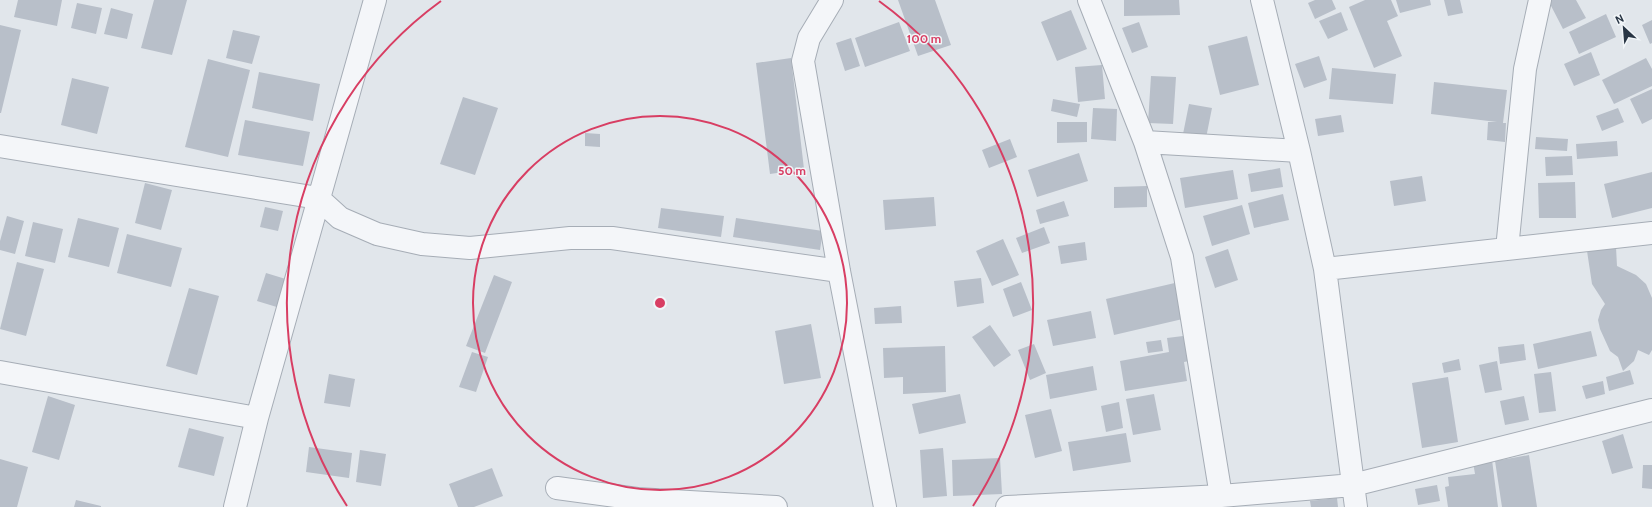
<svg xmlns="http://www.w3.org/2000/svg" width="1652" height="507" viewBox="0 0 1652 507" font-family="Cabin,sans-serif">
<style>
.building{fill:#b8bfc9}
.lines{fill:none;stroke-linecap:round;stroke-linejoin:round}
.minor-casing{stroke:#a6adb6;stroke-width:24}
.minor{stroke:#f4f6f9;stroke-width:22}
.ring{fill:none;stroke:#d83e63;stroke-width:2}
.centre{fill:#d83e63;stroke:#f1f5f8;stroke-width:2}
.ring-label{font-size:12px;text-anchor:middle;font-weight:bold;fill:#d83e63;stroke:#f1f5f8;stroke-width:3;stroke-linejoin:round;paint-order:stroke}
</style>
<rect width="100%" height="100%" fill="#e1e6eb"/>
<path class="building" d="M18 0H62L57 26 14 17Z
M154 0H187L172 55 141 48Z
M898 0H935L951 45 918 56Z
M1124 0H1179L1180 15 1124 16Z
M1315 0H1332L1336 9 1315 19 1308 3Z
M1365 0H1391L1398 16 1387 21 1402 56 1374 68 1349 7Z
M1396 0H1430L1431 5 1400 13Z
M1444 0H1460L1463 13 1448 16Z
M1548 0H1576L1586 18 1563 29Z
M77 3 102 8 96 34 71 28Z
M111 8 133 14 127 39 104 34Z
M1071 10 1087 49 1057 61 1041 22Z
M1341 12 1348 30 1328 39 1319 21Z
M1606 14 1616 37 1579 54 1569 32Z
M1652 20V43L1650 44 1642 25Z
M899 22 910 51 865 67 855 38Z
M1139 22 1148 47 1132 53 1122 28Z
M0 25 21 30 1 113H0Z
M233 30 260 36 252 64 226 58Z
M1247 36 1259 85 1220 95 1208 46Z
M851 38 860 66 845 71 836 43Z
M1591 52 1600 75 1574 86 1564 64Z
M1319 56 1327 80 1304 88 1295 64Z
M791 58 804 169 770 174 756 63Z
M1646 58 1652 69V86L1614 104 1602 80Z
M208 59 250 70 228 157 185 147Z
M1102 65 1105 99 1078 102 1075 67Z
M1332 68 1396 74 1393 104 1329 99Z
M259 72 320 84 313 121 252 108Z
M1151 76 1176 77 1173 124 1148 123Z
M72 78 109 87 97 134 61 125Z
M1434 82 1507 90 1503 123H1506L1505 142 1487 140 1488 122H1497L1431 114Z
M1652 89V119L1642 124 1630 99Z
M463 97 498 108 475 175 440 164Z
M1053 99 1080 104 1077 117 1051 111Z
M1189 104 1212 108 1206 138 1183 134Z
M1093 108 1117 109 1116 141 1091 139Z
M1618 108 1624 122 1602 131 1596 116Z
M1341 115 1344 132 1318 136 1315 119Z
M245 120 310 132 303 166 238 155Z
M1057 122H1087V142L1057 143Z
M585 133 600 134V147L585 146Z
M1536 137 1568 139 1567 151 1535 149Z
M1010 139 1017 157 989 168 982 150Z
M1617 141 1618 156 1577 159 1576 144Z
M1079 153 1088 181 1037 197 1028 170Z
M1572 156 1573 175 1546 176 1545 157Z
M1280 168 1283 187 1251 192 1248 174Z
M1233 170 1238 199 1185 208 1180 178Z
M1652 172V208L1612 218 1604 184Z
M1422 176 1426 201 1394 206 1390 181Z
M1575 182 1576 218H1539L1538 183Z
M145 183 172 190 161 230 135 223Z
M1147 186V207L1114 208V187Z
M1283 194 1289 220 1254 228 1248 203Z
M934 197 936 226 885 230 883 200Z
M1064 201 1069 216 1040 224 1036 210Z
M1242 205 1250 234 1212 246 1203 216Z
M265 207 283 211 278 231 260 227Z
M661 208 724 216 721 237 658 228Z
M7 216 24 221 15 254 0 250V241Z
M78 218 119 228 109 267 68 257Z
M736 218 823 231 820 250 733 237Z
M33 222 63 229 55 263 25 256Z
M1044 227 1050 243 1022 253 1016 238Z
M127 234 182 248 171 287 117 273Z
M1003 239 1019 275 992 286 976 251Z
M1085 242 1087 260 1061 264 1058 246Z
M1616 247 1617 266 1636 275 1646 284 1652 298V350L1649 355 1638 350 1634 361 1623 371 1618 357 1610 351 1600 329 1598 320 1601 310 1605 304 1592 284 1587 251Z
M1228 249 1238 280 1215 288 1205 257Z
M17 262 44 269 26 336 0 329Z
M266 273 289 280 280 308 257 301Z
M494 275 512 282 485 353 466 346Z
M981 278 984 303 957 307 954 281Z
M1021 282 1032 310 1013 317 1003 289Z
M1179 282 1187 318 1114 335 1106 299Z
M189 288 219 296 197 375 166 366Z
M901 306 902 323 875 324 874 308Z
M1091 311 1096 338 1053 346 1047 320Z
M811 324 821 378 784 384 775 331Z
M990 325 1011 355 994 367 972 337Z
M1591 331 1597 356 1538 369 1533 344Z
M1191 335 1194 360 1184 362 1187 381 1125 391 1120 361 1169 352 1167 338Z
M1161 340 1163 351 1148 353 1146 342Z
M1034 344 1046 373 1030 380 1018 350Z
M1524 344 1526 360 1500 364 1498 347Z
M945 346 946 392 903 394V377L884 378 883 348Z
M472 352 488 357 476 392 459 387Z
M1459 359 1461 370 1444 373 1442 363Z
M1497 361 1502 390 1485 393 1479 365Z
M1093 366 1097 390 1050 399 1046 375Z
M1630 370 1634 384 1609 391 1606 377Z
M1551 372 1556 411 1539 413 1534 374Z
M329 374 355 379 350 407 324 403Z
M1448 377 1458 442 1422 448 1412 383Z
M1603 381 1605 394 1586 399 1582 386Z
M960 394 966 423 919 434 912 404Z
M1154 394 1161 430 1133 435 1126 399Z
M48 396 75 405 59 460 32 452Z
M1524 396 1529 420 1505 425 1500 401Z
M1119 402 1123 428 1106 432 1101 406Z
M1051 409 1062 451 1035 458 1025 415Z
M189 428 224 437 214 476 178 467Z
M1126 433 1131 462 1073 471 1068 442Z
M1623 434 1633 468 1612 474 1602 441Z
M309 447 352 453 349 478 306 472Z
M943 448 947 496 923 498 920 450Z
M360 450 386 454 381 486 356 482Z
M1529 455 1537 507H1502L1495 461Z
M1000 458 1002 494 953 496 952 460Z
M0 459 28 467 17 507H0Z
M1492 460 1498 507H1448L1445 487 1449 486 1448 477 1475 474 1473 462Z
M1643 465H1652V489L1642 488Z
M492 468 503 496 474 507H458L449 484Z
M1437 485 1440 501 1418 505 1415 489Z
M1337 498 1338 507H1311L1310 501Z
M76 500 101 506V507H74Z"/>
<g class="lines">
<defs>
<path id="minor" d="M832 0 809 38 803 61 839 271 885 507
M1089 0 1145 142 1182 257 1221 496
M1262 0 1299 151 1325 269 1356 507
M1145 142 1299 151
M0 146 318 198 340 218 377 234 422 244 470 248 570 238H612L839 271
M1507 249 1525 69 1540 0
M1325 269 1652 233
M0 372 257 418
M557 488 637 499 776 507
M235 507 257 418 375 0
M1007 507 1221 496 1353 485 1652 410"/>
</defs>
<use href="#minor" class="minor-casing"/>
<use href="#minor" class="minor"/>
</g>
<g class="ring">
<circle cx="660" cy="303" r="187"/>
<path d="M347 506A373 373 0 0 1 441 1M879 1A373 373 0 0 1 973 506"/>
</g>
<circle cx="660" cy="303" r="6" class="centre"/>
<g class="ring-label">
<text x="924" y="43">100 m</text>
<text x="792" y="175">50 m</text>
</g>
<g transform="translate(1624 28) rotate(334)" stroke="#f1f5f8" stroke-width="3" paint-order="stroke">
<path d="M0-3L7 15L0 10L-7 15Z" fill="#283544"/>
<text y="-6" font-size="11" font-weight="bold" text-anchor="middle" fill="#283544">N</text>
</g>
</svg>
